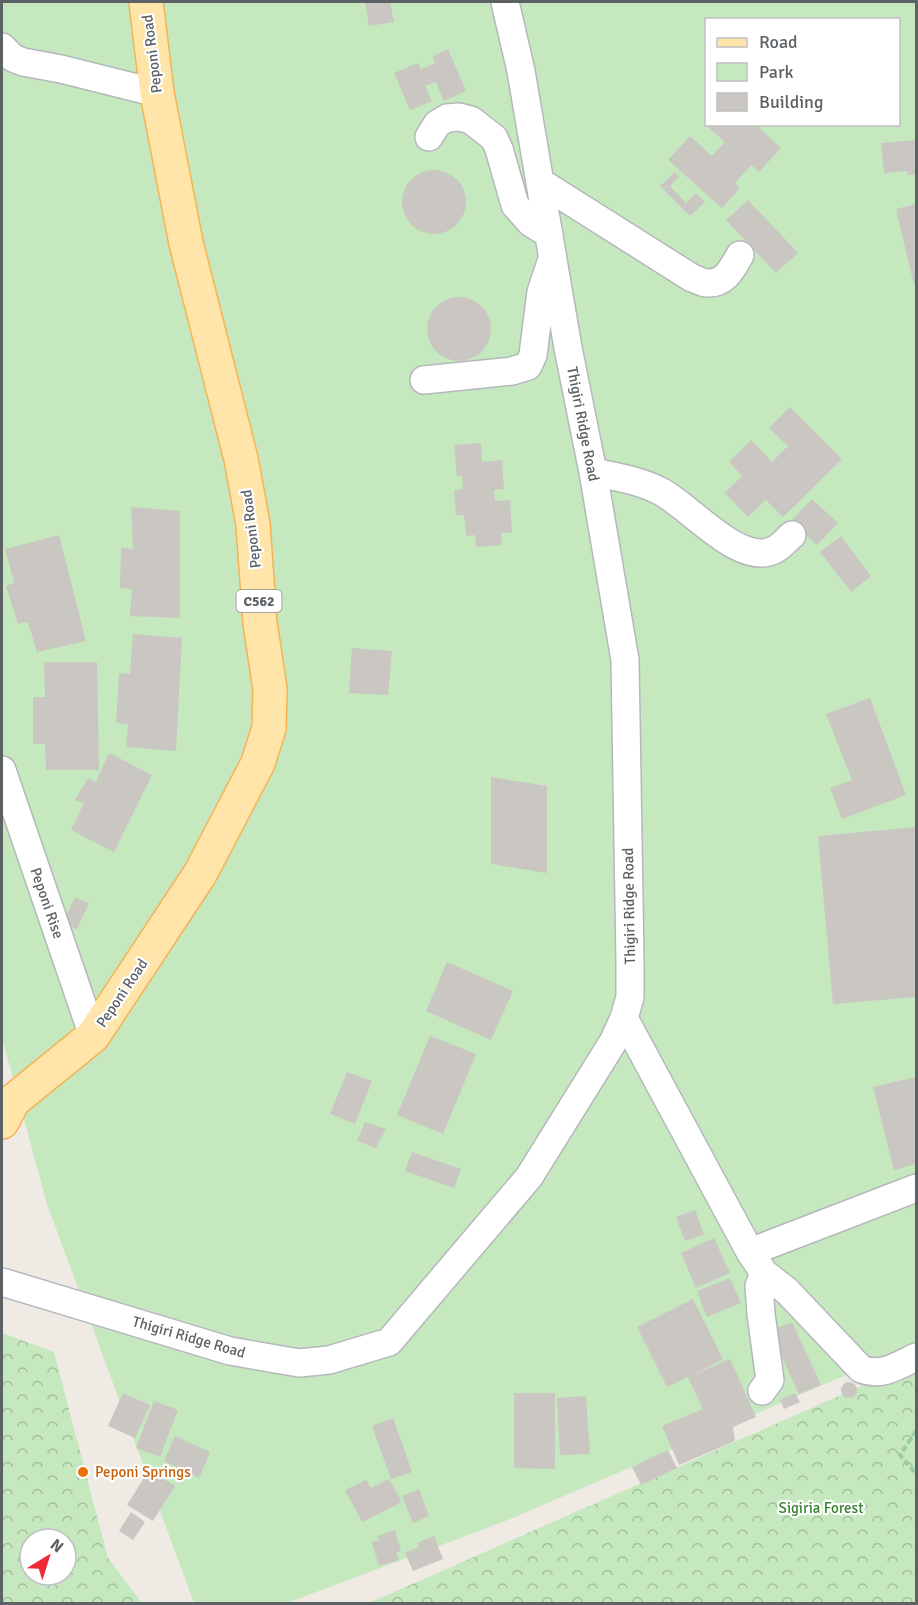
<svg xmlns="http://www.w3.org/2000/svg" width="918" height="1605" viewBox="0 0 918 1605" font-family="Signika,sans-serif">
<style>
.forest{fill:url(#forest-crowns);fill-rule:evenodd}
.green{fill:#c5e8bf;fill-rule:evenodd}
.building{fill:#cac6c1}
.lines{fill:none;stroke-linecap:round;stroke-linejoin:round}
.minor-casing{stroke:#b5b8bb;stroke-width:30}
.major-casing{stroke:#f7b255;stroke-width:36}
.path{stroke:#9bcea2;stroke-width:4;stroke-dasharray:6 3;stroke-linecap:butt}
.minor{stroke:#fff;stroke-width:27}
.major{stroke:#ffe5a9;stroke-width:33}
.food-dot{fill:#e8710a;stroke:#fff;stroke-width:2}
.labels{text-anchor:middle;stroke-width:4.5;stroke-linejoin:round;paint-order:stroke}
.shield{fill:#fff;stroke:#8d9093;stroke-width:1.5}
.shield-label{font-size:14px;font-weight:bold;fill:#5c6165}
.street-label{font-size:15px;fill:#5c6165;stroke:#fff}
.food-label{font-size:15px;fill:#c56008;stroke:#fff;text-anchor:start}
.park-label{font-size:15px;fill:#388130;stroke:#fff}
</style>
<defs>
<pattern id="forest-crowns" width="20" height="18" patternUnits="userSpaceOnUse" patternTransform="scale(1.5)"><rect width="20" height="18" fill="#c5e8bf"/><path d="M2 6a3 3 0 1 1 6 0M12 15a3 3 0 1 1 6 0" fill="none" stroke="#a3bf9f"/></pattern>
</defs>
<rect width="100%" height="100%" fill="#efebe4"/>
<path class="forest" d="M2 1333 54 1352 108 1558 142 1603H2ZM30 1539H66V1575H30Z
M916 1362V1603H369Z"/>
<path class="green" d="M2 2H916V1345L508 1520 287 1603H194L47 1204 2 1038ZM706 20H898V124H706Z"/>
<path class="building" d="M365 2H390L394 22 369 26Z
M448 49 466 91 444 101 436 82 425 86 432 101 410 110 394 73 418 63 421 69 435 63 433 56Z
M709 124H755L781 148 759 172 751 165 735 183 740 188 722 208 668 160 690 136 712 156 725 142 707 126Z
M916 140V174L908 175 907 171 884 173 881 143Z
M402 202a32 32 0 1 1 64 0a32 32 0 1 1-64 0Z
M675 172 679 177 670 186 686 203 696 193 705 202 690 216 660 186Z
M748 200 798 253 776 273 726 220Z
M916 204V285H914L896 209Z
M427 329a32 32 0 1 1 64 0a32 32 0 1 1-64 0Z
M790 407 842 459 783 517 766 500 748 517 725 493 742 476 729 462 751 440 772 462 788 446 769 428Z
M481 443 482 462 502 460 504 489 494 490 495 501 510 500 512 533H501L502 545 476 547 475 535 466 536 464 515H456L454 490 463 489 462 476H457L454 445Z
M812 499 838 523 817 545 791 521Z
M131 507 180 511V618L130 616 132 589 120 588 121 548 133 549Z
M59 535 86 641 37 652 28 622 18 624 6 586 14 583 5 549Z
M841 536 871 576 851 592 820 552Z
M133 634 182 638 176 751 126 747 128 724 116 723 119 673 130 674Z
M352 648 392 651 388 695 349 693Z
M44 662H97L99 770H46L45 744H33V697H45Z
M870 698 906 795 842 819 830 788 852 780 826 714Z
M109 753 152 775 114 852 71 830 84 803 75 800 88 778 96 782Z
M491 777 547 786V873L491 864Z
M916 827V997L833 1004 818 836Z
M75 897 89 903 77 929 63 923Z
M447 962 513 991 491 1040 426 1011Z
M430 1036 476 1054 443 1134 397 1115Z
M347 1072 372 1081 355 1124 330 1114Z
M916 1077V1164L894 1170 873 1087Z
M365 1122 386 1129 376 1148 357 1141Z
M412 1152 461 1169 454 1188 405 1171Z
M695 1210 704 1234 685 1241 676 1217Z
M714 1238 730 1273 696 1288 681 1253Z
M730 1278 741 1303 707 1317 697 1291Z
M693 1299 723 1359 693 1375 730 1359 756 1417 733 1427 735 1441 679 1465 662 1426 703 1409 688 1377 667 1387 637 1327Z
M792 1322 821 1385 799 1394 770 1331Z
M841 1390a8 8 0 1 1 16 0a8 8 0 1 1-16 0Z
M123 1393 150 1405 135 1438 108 1426Z
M514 1393H555V1469L514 1468Z
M795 1393 800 1402 784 1409 780 1400Z
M586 1396 590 1454 560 1455 557 1398Z
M154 1401 178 1410 160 1457 136 1448Z
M393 1418 412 1472 391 1479 372 1426Z
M175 1436 210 1452 199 1478 164 1461Z
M668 1450 677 1468 641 1485 632 1467Z
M149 1470 175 1486 153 1521 127 1505Z
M389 1479 402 1502 362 1522 345 1490 366 1480 371 1488Z
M419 1489 429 1516 413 1523 402 1496Z
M131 1512 145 1522 133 1540 119 1531Z
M395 1530 401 1551 396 1553 399 1560 379 1566 372 1542 379 1540 377 1536Z
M434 1536 443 1559 413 1571 405 1553 419 1547 417 1543Z"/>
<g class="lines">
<defs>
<path id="minor" d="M2 47 13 58 23 62 61 69 157 93
M429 137 437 124 447 118 459 117 471 120 494 138 499 149 515 205 531 223 549 234
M540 182 692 278C696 279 702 283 707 283 725 284 732 269 740 255
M424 380 512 371 528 366 533 355 541 292 551 262
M593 472C616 477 639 480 660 491 690 506 739 567 774 550 781 547 787 539 792 535
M2 770 93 1036
M624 1018 750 1252 764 1273 787 1291 861 1369C882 1377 897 1366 916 1357
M750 1252 916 1188
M2 1282 230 1351 299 1363 329 1360 389 1342 529 1177 613 1042 624 1018 630 997V961L625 660 593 472 568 348 521 71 505 2
M762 1391 770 1380 761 1314 759 1286 764 1273"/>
<path id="major" d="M2 1122 13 1101 93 1036 200 874 258 763 269 728 270 689 260 623 253 524 241 459 186 243 157 93 146 2"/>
</defs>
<use href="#minor" class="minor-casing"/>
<use href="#major" class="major-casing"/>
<path class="path" d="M916 1431 900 1455 916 1474"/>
<use href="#minor" class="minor"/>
<use href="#major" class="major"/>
</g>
<circle class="food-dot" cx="83" cy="1472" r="6"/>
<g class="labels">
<rect class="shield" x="236.5" y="590" width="45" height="22" rx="4.5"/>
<g class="shield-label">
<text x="259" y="606">C562</text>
</g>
<g class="street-label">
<text transform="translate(152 54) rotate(-97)" y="5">Peponi Road</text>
<text transform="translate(583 424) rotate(79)" y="5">Thigiri Ridge Road</text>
<text transform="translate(251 529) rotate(-97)" y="5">Peponi Road</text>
<text transform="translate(47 903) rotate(71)" y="5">Peponi Rise</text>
<text transform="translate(629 906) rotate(-91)" y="5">Thigiri Ridge Road</text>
<text transform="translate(122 993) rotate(-56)" y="5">Peponi Road</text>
<text transform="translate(189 1337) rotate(16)" y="5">Thigiri Ridge Road</text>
</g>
<g class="food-label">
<text x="95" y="1477">Peponi Springs</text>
</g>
<g class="park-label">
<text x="821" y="1513">Sigiria Forest</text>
</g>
</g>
<rect width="918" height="1605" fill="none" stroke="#5c6165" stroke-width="6"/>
<rect x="705" y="18" width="195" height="108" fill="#ffffff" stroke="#bec0c1" stroke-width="1.5"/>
<rect x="717" y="38" width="30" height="9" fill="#ffe5a9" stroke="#bec0c1" stroke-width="1.5"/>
<text x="759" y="48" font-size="18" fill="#5c6165">Road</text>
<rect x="717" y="63" width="30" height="18" fill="#c5e8bf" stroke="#bec0c1" stroke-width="1.5"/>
<text x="759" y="78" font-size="18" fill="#5c6165">Park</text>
<rect x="717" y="93" width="30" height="18" fill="#cac6c1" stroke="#bec0c1" stroke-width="1.5"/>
<text x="759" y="108" font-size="18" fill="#5c6165">Building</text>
<g transform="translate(48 1557) rotate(38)"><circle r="28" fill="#ffffff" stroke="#bec0c1" stroke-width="1.5"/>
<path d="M0-4.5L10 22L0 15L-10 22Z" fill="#f02936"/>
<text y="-9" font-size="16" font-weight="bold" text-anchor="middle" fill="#5c6165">N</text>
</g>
</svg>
